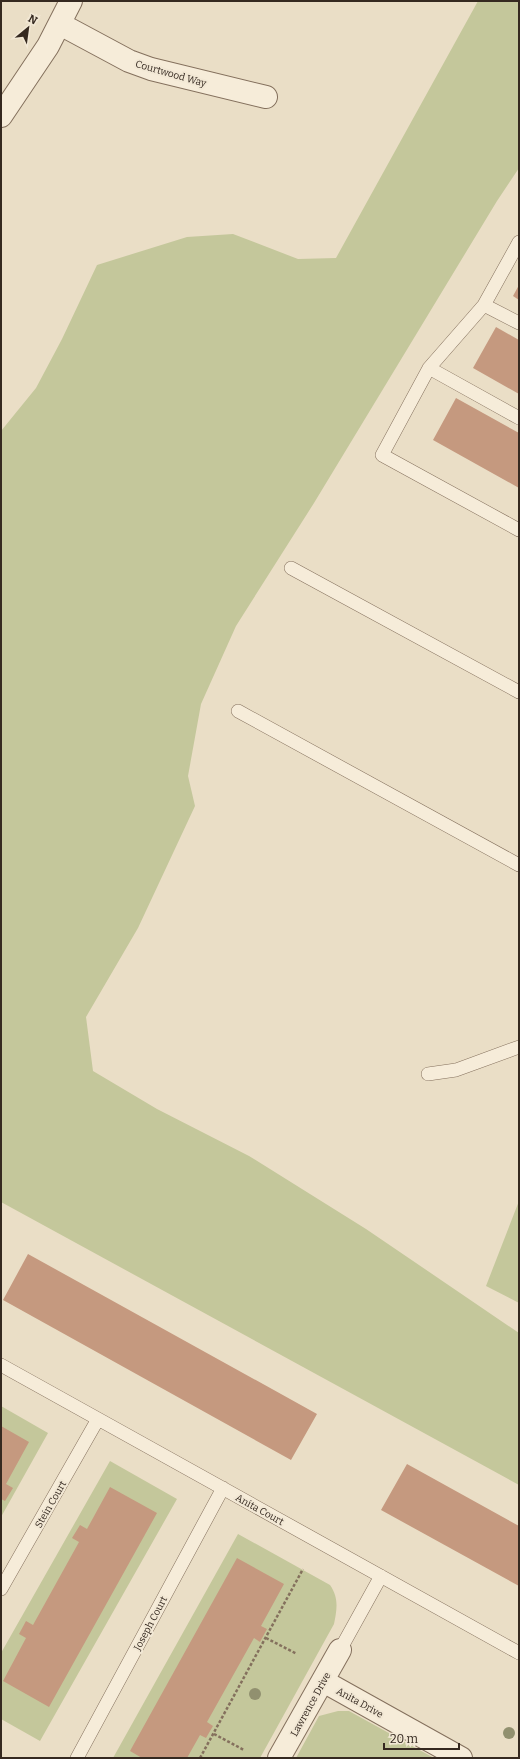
<svg xmlns="http://www.w3.org/2000/svg" width="520" height="1759" viewBox="0 0 520 1759" font-family="Bitter,serif">
<style>
.green{fill:#c4c79b}
.building{fill:#c5997f}
.lines{fill:none;stroke-linecap:round;stroke-linejoin:round}
.lane-casing{stroke:#84705d;stroke-width:14}
.street-casing{stroke:#84705d;stroke-width:24}
.path{stroke:#84705d;stroke-width:2.5;stroke-dasharray:3 2;stroke-linecap:butt}
.lane{stroke:#f6ecd9;stroke-width:13}
.street{stroke:#f6ecd9;stroke-width:22}
.tree{fill:#91906f}
.labels{text-anchor:middle;stroke-width:4;stroke-linejoin:round;paint-order:stroke}
.street-label{font-size:10px;fill:#352920;stroke:#f2e8d5}
</style>
<rect width="100%" height="100%" fill="#eadec6"/>
<path class="green" d="M478 1H519V168L497 201 314 503 236 626 201 704 188 776 195 806 138 928 86 1017 93 1071 157 1109 249 1156 366 1229 519 1333V1485L1 1202V431L36 388 62 339 97 265 187 237 233 234 298 259 336 258Z
M519 1201V1303L486 1286Z
M1 1406 48 1433 1 1517Z
M110 1461 177 1499 40 1741 1 1719V1653Z
M238 1534 330 1585C339 1598 337 1609 334 1624L260 1758H113Z
M338 1711H349L434 1758H296L319 1716Z"/>
<path class="building" d="M519 285V300L513 296Z
M496 327 519 340V394L473 368Z
M456 398 519 433V488L433 440Z
M28 1254 317 1414 291 1460 3 1300Z
M1 1426 29 1442 6 1484 13 1488 5 1501 1 1499Z
M407 1464 519 1526V1586L381 1510Z
M110 1487 157 1513 49 1707 3 1681 26 1638 19 1634 26 1621 33 1625 79 1542 72 1538 80 1525 87 1529Z
M237 1558 284 1584 261 1626 267 1629 260 1642 254 1638 207 1722 213 1726 206 1738 200 1735 187 1758H142L130 1751Z"/>
<g class="lines">
<defs>
<path id="lane" d="M519 242 484 305 519 323
M484 305 429 368 382 455 519 530
M429 368 519 418
M291 568 519 692
M238 711 519 865
M428 1074 456 1070 519 1047
M1 1365 519 1653
M1 1589 98 1419
M340 1650 381 1576
M77 1758 223 1488"/>
<path id="street" d="M60 24 129 61 151 69 266 97
M1 116 48 46 71 1
M323 1681 461 1758
M279 1758 340 1650"/>
</defs>
<use href="#lane" class="lane-casing"/>
<use href="#street" class="street-casing"/>
<path class="path" d="M266 1638 297 1654
M214 1734 244 1750
M200 1758 303 1569"/>
<use href="#lane" class="lane"/>
<use href="#street" class="street"/>
</g>
<g class="tree">
<circle cx="255" cy="1694" r="6"/>
<circle cx="509" cy="1733" r="6"/>
</g>
<g class="labels">
<g class="street-label">
<text transform="translate(171 73) rotate(16)" y="4">Courtwood Way</text>
<text transform="translate(50 1504) rotate(-60)" y="4">Stein Court</text>
<text transform="translate(260 1509) rotate(29)" y="4">Anita Court</text>
<text transform="translate(150 1623) rotate(-62)" y="4">Joseph Court</text>
<text transform="translate(360 1702) rotate(29)" y="4">Anita Drive</text>
<text transform="translate(310 1704) rotate(-61)" y="4">Lawrence Drive</text>
</g>
</g>
<rect width="520" height="1759" fill="none" stroke="#352920" stroke-width="4"/>
<g transform="translate(28 28) rotate(29)" stroke="#f2e8d5" stroke-width="3" paint-order="stroke">
<path d="M0-3L7 15L0 10L-7 15Z" fill="#352920"/>
<text y="-6" font-size="11" font-weight="bold" text-anchor="middle" fill="#352920">N</text>
</g>
<path d="M384 1743v6h75v-6" fill="none" stroke="#352920" stroke-width="2"/>
<text x="390" y="1743" font-size="12" fill="#352920" stroke="#f2e8d5" stroke-width="3" paint-order="stroke">20 m</text>
</svg>
